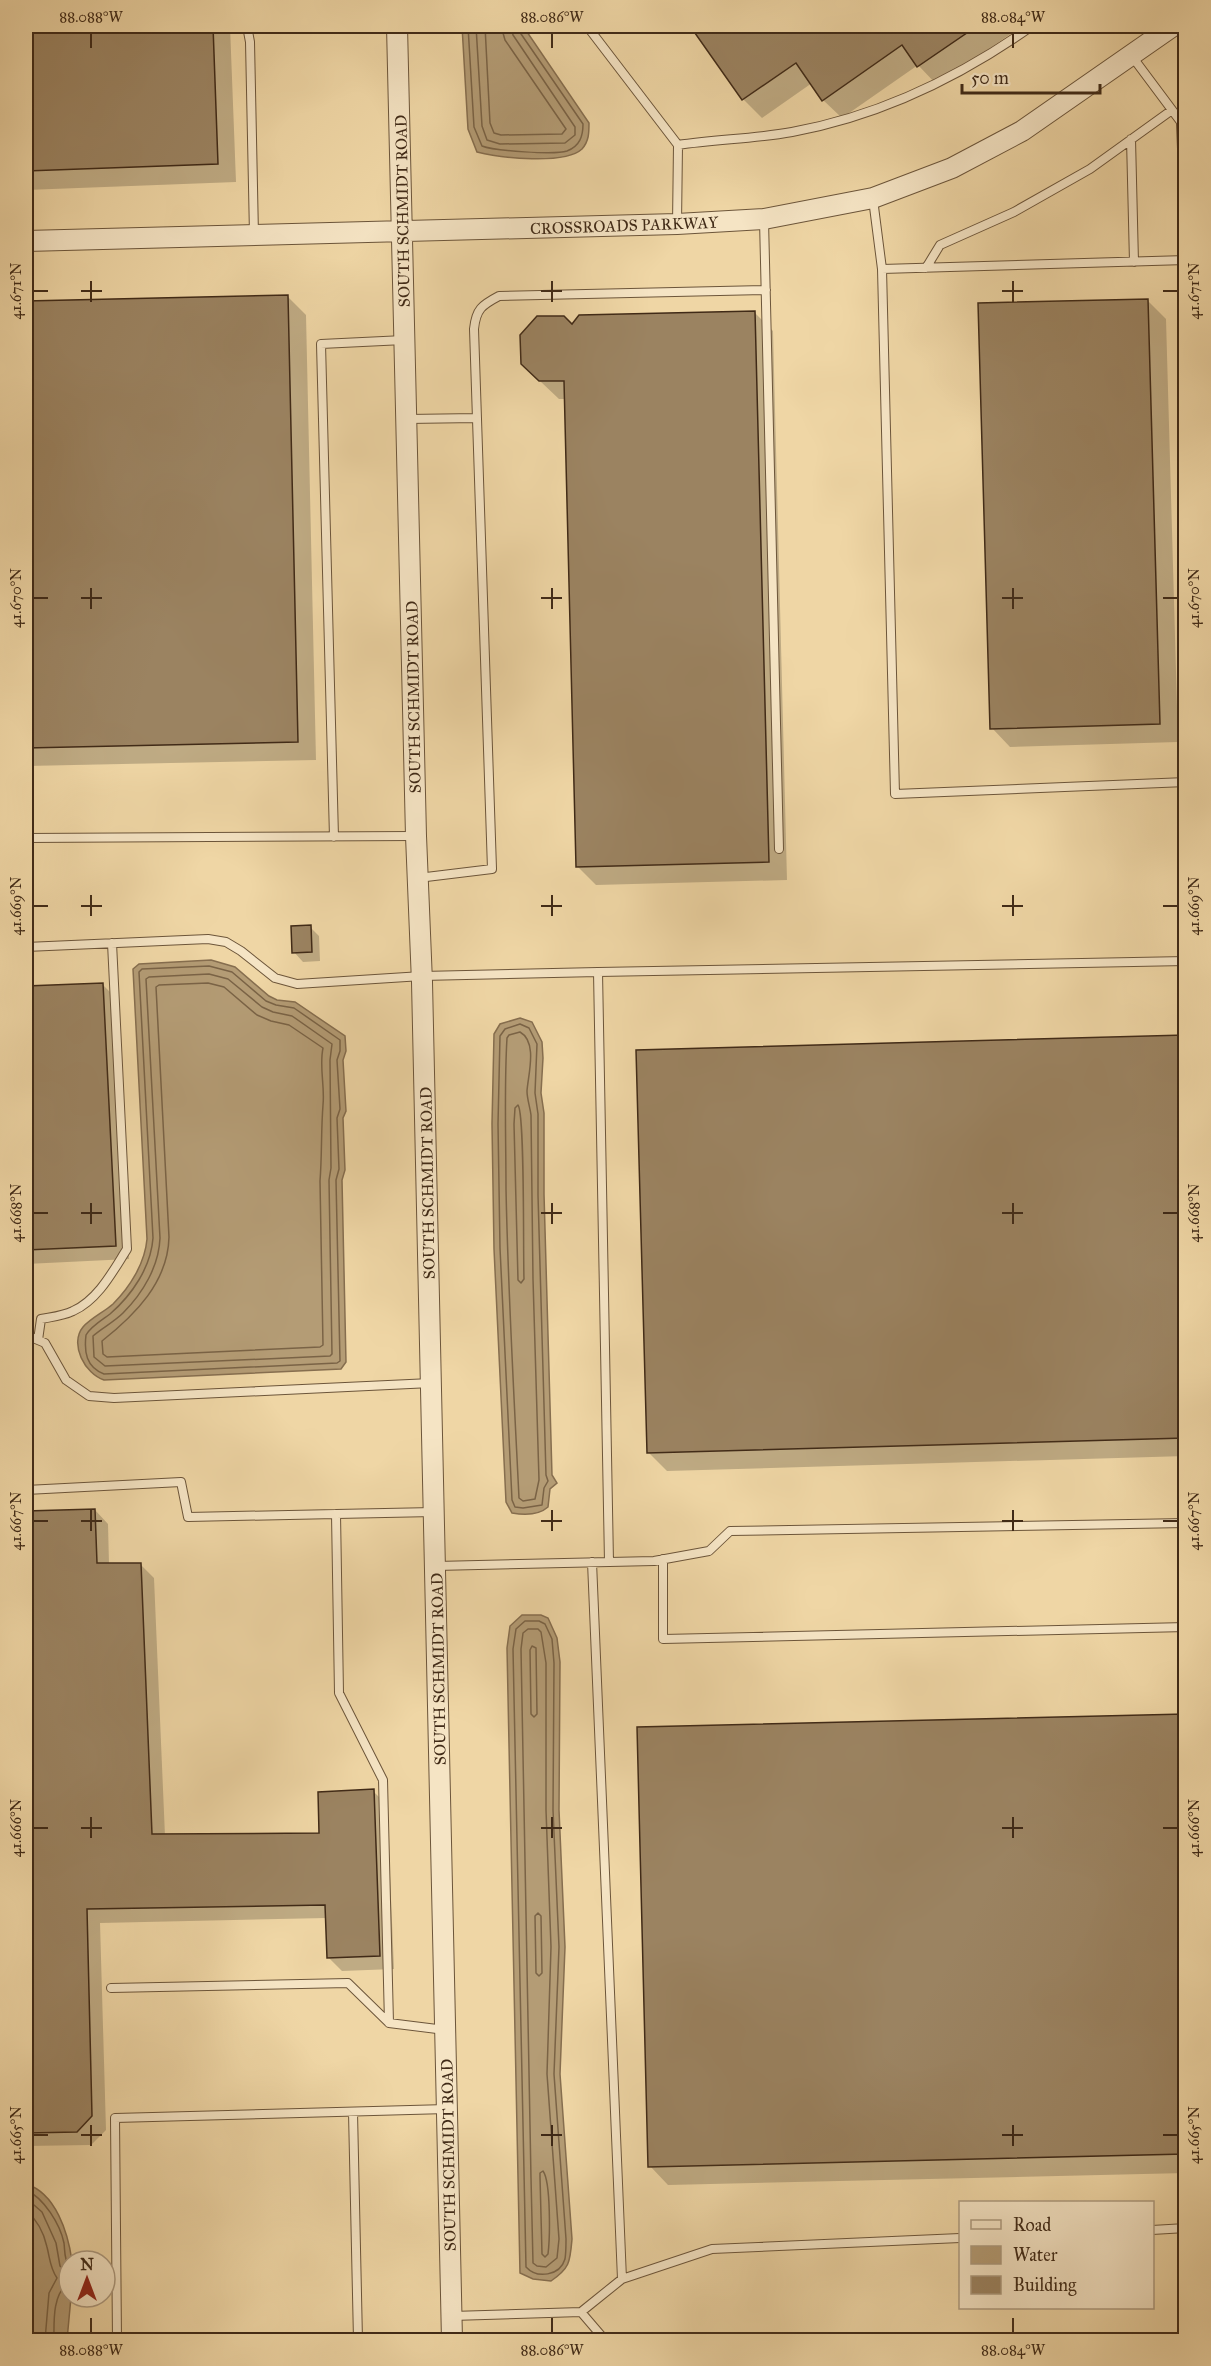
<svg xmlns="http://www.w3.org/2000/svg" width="1211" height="2366" viewBox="0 0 1211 2366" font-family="'IM FELL Great Primer',serif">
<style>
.water{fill:#b49c75;stroke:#866e4f;stroke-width:1.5}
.shadow{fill:#0003}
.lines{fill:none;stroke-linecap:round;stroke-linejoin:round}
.shore{stroke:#7a6346;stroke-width:1.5}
.building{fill:#9b8361;stroke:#402a17;stroke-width:1.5}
.service-casing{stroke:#6c553a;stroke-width:10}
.tertiary-casing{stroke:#6c553a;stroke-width:22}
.service{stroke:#f5e4c4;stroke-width:8}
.tertiary{stroke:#f5e4c4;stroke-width:20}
.ticks{fill:none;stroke:#402a17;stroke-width:2}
.labels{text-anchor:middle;stroke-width:4.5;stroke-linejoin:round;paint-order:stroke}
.street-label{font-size:16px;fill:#402a17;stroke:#f5e4c4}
.neatline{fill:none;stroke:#402a17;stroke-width:2}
.ticks-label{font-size:15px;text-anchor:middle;fill:#402a17}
</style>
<rect width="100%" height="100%" fill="#efd6a5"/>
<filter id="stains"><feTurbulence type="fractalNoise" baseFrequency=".00333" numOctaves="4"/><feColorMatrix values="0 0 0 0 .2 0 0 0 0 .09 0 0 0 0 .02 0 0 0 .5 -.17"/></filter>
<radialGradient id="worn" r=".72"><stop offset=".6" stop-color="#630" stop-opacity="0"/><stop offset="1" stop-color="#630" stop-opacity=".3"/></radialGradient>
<path class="water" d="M462 26H523L589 123C589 133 589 141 582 149 565 165 500 158 477 152L468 129Z
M211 960 235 967 269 996 277 1000 295 1002 345 1036 346 1051 343 1060 346 1111 343 1118 345 1170 342 1180 346 1362 341 1369 104 1380C85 1374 69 1344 83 1327 91 1318 104 1312 113 1304 130 1287 145 1263 147 1239L133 969 139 964Z
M520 1018 532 1022 542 1042 543 1058 541 1093 544 1113V1194L552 1475 557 1483 550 1489 548 1507C538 1516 524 1515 512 1513L506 1502 494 1249 492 1124 494 1034 500 1024Z
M522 1615H541L548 1618 557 1638 560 1662 559 1810 565 1947 560 2074 572 2239C570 2262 570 2268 551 2281L533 2279 520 2273 507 1648 510 1626Z
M26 2184C56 2193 68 2233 72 2261H69V2297H71L67 2340H26Z"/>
<path class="shadow" d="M26 26H230L236 182 26 190Z
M692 26H1022L937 85 918 65 842 118 823 100 812 83 762 118 743 99Z
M288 297 306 315 316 760 26 766V302Z
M1147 300 1166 319 1178 742 1010 747 992 728Z
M755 313 773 331 787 880 596 885 578 867 566 399H559L522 364 573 326Z
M310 927 319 936 320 961 303 962 294 952Z
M102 984 116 998 129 1259 26 1264V988Z
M1186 1036V1456L667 1471 649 1453 637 1052Z
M95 1510 108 1524 109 1564H140L154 1578 165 1836 321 1835 373 1791 387 1805 394 1969 342 1971 328 1957 327 1918 100 1923 106 2130 91 2145 26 2146V1513Z
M1186 1715V2173L668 2185 650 2166 639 1729Z"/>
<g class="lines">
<path class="shore" d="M468 26 474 127 482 146C494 151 555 155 567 151 580 146 583 136 583 124L519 31 518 26
M476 26 482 126 487 140 500 144 565 143 575 135V127L513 35 511 26
M485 26 490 123 494 133 501 135 562 134 566 129 505 40 501 26
M209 966 232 972 266 1001 276 1005 294 1008 340 1040V1051L337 1060 340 1109 337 1118 339 1169 336 1180 340 1361 337 1363 104 1374C86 1367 84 1352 86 1335 91 1326 102 1320 110 1314 132 1295 151 1267 153 1238L139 972 142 969Z
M209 974 228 979 262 1007 273 1012 292 1016 332 1044 330 1060 331 1168 329 1180 332 1354 330 1356 105 1366 94 1357 93 1336C102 1328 114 1322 123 1313 143 1293 159 1266 160 1238L146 979 149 977Z
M208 983 224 987 257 1015 271 1021 289 1025 323 1048C319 1067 325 1086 323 1105 321 1130 322 1156 320 1181L323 1345 320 1347 107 1357 103 1354 102 1341C135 1315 168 1282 169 1237L156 987 159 985Z
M520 1024 529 1028 537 1044 535 1093 538 1114V1195L546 1475 548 1481 544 1488 542 1505 523 1508 515 1507 512 1500 500 1248 498 1124 500 1036 505 1029Z
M520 1032C538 1042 528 1075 527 1091 527 1099 530 1107 531 1115L533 1279 539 1480 535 1499 523 1501 519 1498C514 1395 508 1292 506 1189 506 1139 504 1088 507 1038L509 1035Z
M518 1105C525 1113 523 1256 524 1279L521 1283 518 1280 514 1124 515 1108Z
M525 1621H539L545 1624 552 1639 554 1663 553 1810 559 1947 554 2074 566 2239C566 2245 566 2253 565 2259 560 2276 537 2279 526 2267L513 1649 516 1629Z
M528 1629H538L541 1632 546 1663V1810L551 1947 547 2074 559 2239 557 2258 546 2267 537 2266 533 2263 531 2178 521 1649 523 1633Z
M532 1646 536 1648 537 1714 534 1717 531 1714 530 1650Z
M538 1913 541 1916 542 1973 539 1976 536 1973 535 1916Z
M543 2171C551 2182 550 2238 548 2254L545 2257 542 2254 540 2177V2173Z
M26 2190C44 2198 60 2224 64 2243 65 2251 64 2259 69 2266
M26 2198 42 2212 56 2243 60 2266 69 2274
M26 2210C36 2219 44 2233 47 2247 50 2259 50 2268 57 2278L49 2293 45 2340
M54 2340C54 2324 52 2292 69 2284"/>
</g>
<path class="building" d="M26 26H213L218 164 26 171Z
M690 26H977L917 67 902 45 822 101 796 63 742 100Z
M288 295 298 742 26 748V301Z
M1148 299 1160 724 990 729 978 303Z
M755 311 769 862 576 867 564 381H539L521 364 520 335 537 316H564L572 324 579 315Z
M311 925 312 952 292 953 291 926Z
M103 983 116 1246 26 1250V986Z
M1185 1035V1438L647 1453 636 1050Z
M95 1509 97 1563H141L152 1834 319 1833 318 1792 374 1789 380 1956 327 1958 325 1905 87 1909 92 2116 77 2132 26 2133V1511Z
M1185 1714V2154L648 2167 637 1727Z"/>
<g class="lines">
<defs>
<path id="service" d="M247 26 250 42 254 235
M587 26 678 145 677 224
M1131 55 1181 122 1186 254
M1131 139 1134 262
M678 145C716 139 754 139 792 132 879 116 960 77 1032 26
M873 199 882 269 1186 260
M764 220 779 849
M926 268 940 245 1014 212 1090 169 1172 110
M882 269 895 794 1186 782
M407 419 477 418
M334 837 321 344 404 340
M26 838 415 836
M418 878 492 869 474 329C476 309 482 305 499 296L766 290
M26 947 208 939 226 942 241 951 275 978 297 984 422 976 598 972 609 1562
M598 972 1186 961
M26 1335 45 1343 66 1380 89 1396 114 1398 431 1383
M38 1340 41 1319C51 1317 63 1316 73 1311 98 1300 113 1271 127 1249L112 943
M26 1490 181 1482 188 1517 336 1514 339 1693 383 1780 389 2023
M336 1514 434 1512
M663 1559V1639L1186 1627
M436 1566 654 1561 709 1551 730 1531 1186 1523
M111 1988 348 1983 389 2023 445 2030
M353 2112 358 2340
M1152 2230 1186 2228
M622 2279 712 2249 960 2238
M581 2312 605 2340
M452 2316 581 2312 622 2279 592 1562
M117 2340 115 2118 447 2109"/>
<path id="tertiary" d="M397 26 416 836 422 982 452 2340
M26 241 677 224 764 219 873 198 952 168 1022 131 1173 26"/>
</defs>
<use href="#service" class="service-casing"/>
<use href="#tertiary" class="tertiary-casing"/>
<use href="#service" class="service"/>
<use href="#tertiary" class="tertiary"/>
</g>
<path class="ticks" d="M91 33V48M552 33V48M1013 33V48M91 281V302M552 281V302M1013 281V302M33 291H48M81 291H102M541 291H562M1002 291H1023M1163 291H1178M91 588V609M552 588V609M1013 588V609M33 598H48M81 598H102M541 598H562M1002 598H1023M1163 598H1178M91 895V916M552 895V916M1013 895V916M33 906H48M81 906H102M541 906H562M1002 906H1023M1163 906H1178M91 1203V1224M552 1203V1224M1013 1203V1224M33 1213H48M81 1213H102M541 1213H562M1002 1213H1023M1163 1213H1178M91 1510V1531M552 1510V1531M1013 1510V1531M33 1521H48M81 1521H102M541 1521H562M1002 1521H1023M1163 1521H1178M91 1817V1838M552 1817V1838M1013 1817V1838M33 1828H48M81 1828H102M541 1828H562M1002 1828H1023M1163 1828H1178M91 2125V2146M552 2125V2146M1013 2125V2146M33 2135H48M81 2135H102M541 2135H562M1002 2135H1023M1163 2135H1178M91 2318V2333M552 2318V2333M1013 2318V2333"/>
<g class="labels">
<g class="street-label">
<text transform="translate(402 211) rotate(-91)" y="6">SOUTH SCHMIDT ROAD</text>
<text transform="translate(624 225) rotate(-2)" y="6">CROSSROADS PARKWAY</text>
<text transform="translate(413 697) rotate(-91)" y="6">SOUTH SCHMIDT ROAD</text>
<text transform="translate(427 1183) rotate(-91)" y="6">SOUTH SCHMIDT ROAD</text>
<text transform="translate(438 1669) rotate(-91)" y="6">SOUTH SCHMIDT ROAD</text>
<text transform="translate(448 2155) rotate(-91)" y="6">SOUTH SCHMIDT ROAD</text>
</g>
</g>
<rect width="1211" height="2366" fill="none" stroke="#efd6a5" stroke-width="66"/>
<rect x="959" y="2201" width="195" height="108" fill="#f5e4c4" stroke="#ad9a7f" stroke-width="1.5"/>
<rect x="971" y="2220" width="30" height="9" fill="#f5e4c4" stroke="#ad9a7f" stroke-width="1.5"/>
<text x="1013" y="2231" font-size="18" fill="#402a17">Road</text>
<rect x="971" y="2246" width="30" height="18" fill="#b49c75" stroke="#ad9a7f" stroke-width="1.5"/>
<text x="1013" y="2261" font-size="18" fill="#402a17">Water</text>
<rect x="971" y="2276" width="30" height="18" fill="#9b8361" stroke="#ad9a7f" stroke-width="1.5"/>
<text x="1013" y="2291" font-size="18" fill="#402a17">Building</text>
<g transform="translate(87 2279)"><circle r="28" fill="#f5e4c4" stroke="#ad9a7f" stroke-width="1.5"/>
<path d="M0-4.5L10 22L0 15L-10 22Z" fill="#8f2418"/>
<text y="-9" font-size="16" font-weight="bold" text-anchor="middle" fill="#402a17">N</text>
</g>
<path d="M962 84v9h138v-9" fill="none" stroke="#402a17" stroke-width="3"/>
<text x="971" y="84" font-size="18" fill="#402a17" stroke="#f5e4c4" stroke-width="4.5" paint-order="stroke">50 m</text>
<rect x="33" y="33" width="1145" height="2300" class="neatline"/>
<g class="ticks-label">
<text x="91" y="22">88.088°W</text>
<text x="552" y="22">88.086°W</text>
<text x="1013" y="22">88.084°W</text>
<text transform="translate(16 291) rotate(-90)" y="5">41.671°N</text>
<text transform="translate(1194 291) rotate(-90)" y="5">41.671°N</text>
<text transform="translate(16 598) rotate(-90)" y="5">41.670°N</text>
<text transform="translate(1194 598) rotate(-90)" y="5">41.670°N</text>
<text transform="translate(16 906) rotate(-90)" y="5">41.669°N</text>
<text transform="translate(1194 906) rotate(-90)" y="5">41.669°N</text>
<text transform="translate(16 1213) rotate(-90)" y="5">41.668°N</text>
<text transform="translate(1194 1213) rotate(-90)" y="5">41.668°N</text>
<text transform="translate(16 1521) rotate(-90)" y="5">41.667°N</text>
<text transform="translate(1194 1521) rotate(-90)" y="5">41.667°N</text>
<text transform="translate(16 1828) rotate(-90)" y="5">41.666°N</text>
<text transform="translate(1194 1828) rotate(-90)" y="5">41.666°N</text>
<text transform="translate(16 2135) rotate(-90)" y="5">41.665°N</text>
<text transform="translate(1194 2135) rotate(-90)" y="5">41.665°N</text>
<text x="91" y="2355">88.088°W</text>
<text x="552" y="2355">88.086°W</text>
<text x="1013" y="2355">88.084°W</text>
</g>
<rect width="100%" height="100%" filter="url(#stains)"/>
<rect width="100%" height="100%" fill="url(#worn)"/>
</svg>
